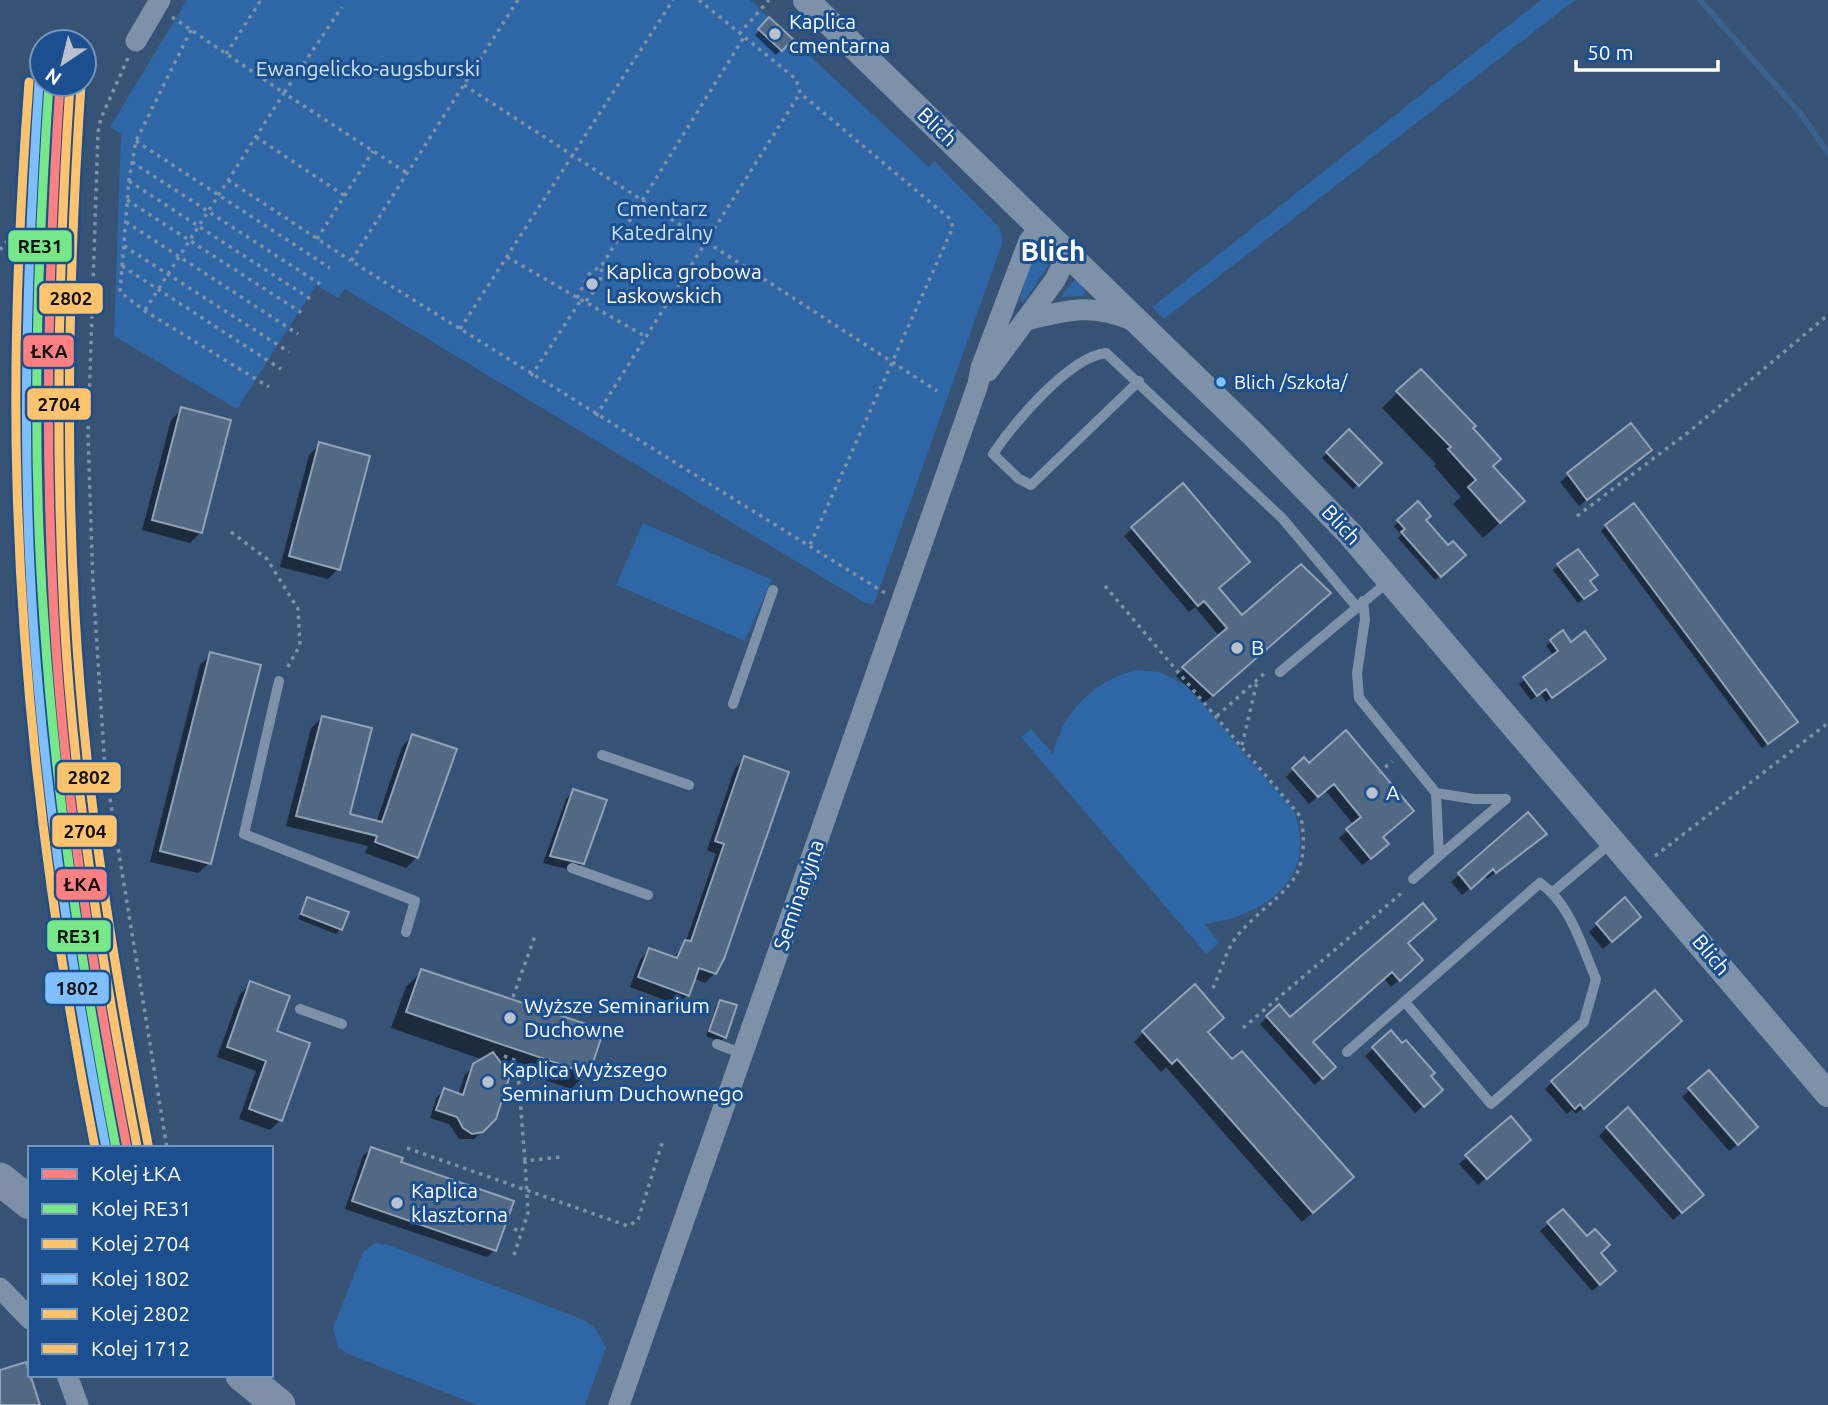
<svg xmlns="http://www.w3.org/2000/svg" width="1828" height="1405" viewBox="0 0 1828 1405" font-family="Ubuntu,sans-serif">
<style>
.green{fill:#2f66a5}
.shadow{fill:#0007}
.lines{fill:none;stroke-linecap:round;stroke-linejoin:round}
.stream{stroke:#3b618d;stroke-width:6}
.building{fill:#526984;stroke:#92a2b6;stroke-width:2}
.path{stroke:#7d92a8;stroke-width:3.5;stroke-dasharray:3.5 5;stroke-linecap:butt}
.service{stroke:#7d92a8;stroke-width:10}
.minor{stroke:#7d92a8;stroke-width:21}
.tertiary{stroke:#7d92a8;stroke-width:26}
.primary{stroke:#7d8ea7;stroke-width:33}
.rail-1-casing{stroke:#1b4f8f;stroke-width:14}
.rail-2-casing{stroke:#1b4f8f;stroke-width:14}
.rail-3-casing{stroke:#1b4f8f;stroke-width:14}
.rail-4-casing{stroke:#1b4f8f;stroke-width:14}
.rail-5-casing{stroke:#1b4f8f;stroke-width:14}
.rail-6-casing{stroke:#1b4f8f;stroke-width:14}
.rail-1{stroke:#ff8081;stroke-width:9}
.rail-2{stroke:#76e888;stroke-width:9}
.rail-3{stroke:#ffc26d;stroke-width:9}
.rail-4{stroke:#80bfff;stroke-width:9}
.rail-5{stroke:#ffc26d;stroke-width:9}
.rail-6{stroke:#ffc26d;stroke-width:9}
.poi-dot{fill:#b9c2ce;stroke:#1b4f8f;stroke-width:2.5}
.bus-dot{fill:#80c4ff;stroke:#1b4f8f;stroke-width:2.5}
.labels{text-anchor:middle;stroke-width:6;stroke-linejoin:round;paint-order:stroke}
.bus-label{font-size:19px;fill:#fff;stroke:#1b4f8f;text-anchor:start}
.poi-label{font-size:21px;fill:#fff;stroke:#1b4f8f;text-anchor:start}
.park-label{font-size:21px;fill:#cfe3fa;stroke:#1b4f8f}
.street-label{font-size:21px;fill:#fff;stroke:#1b4f8f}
.district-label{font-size:28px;font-weight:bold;fill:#fff;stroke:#1b4f8f}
.line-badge{stroke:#1b4f8f;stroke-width:2.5}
.pale-badge-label{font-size:19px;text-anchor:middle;font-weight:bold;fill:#111}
</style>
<rect width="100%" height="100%" fill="#365274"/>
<path class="green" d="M187 0H750L929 167 934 161 999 227 1003 241 874 604 865 603 345 289 338 298 316 285 237 409 114 336 121 134 110 127Z
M1541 0H1575L1164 319 1152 307Z
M1044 250 1052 260 1023 303 1020 298C1025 283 1029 257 1044 250Z
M1074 280 1082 283 1085 293 1082 296 1061 297Z
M643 523 772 580 745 641 616 585Z
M1135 670 1160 672 1187 686 1294 811C1319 879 1265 916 1204 924L1219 943 1206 954 1021 737 1031 729 1053 754C1063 711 1093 682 1135 670Z
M375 1243 388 1245 584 1320 596 1329 606 1348 585 1405H477L348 1354 338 1347 333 1328 363 1252Z"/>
<path class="shadow" d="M769 20 790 40 776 55 755 35Z
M1398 392 1471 428 1491 466 1506 517 1483 538 1453 504 1461 497 1434 466 1436 464 1382 408Z
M182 409 201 532 190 543 142 530 171 420Z
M1631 426 1642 457 1579 506 1560 482Z
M1349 432 1379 463 1353 489 1322 458Z
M320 444 338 569 328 579 280 567 309 455Z
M1182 485 1217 588 1242 618 1321 601 1204 703 1176 676 1220 637 1195 607 1189 612 1124 536Z
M1418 504 1424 520 1448 548 1463 555 1435 580 1398 538 1401 535 1394 526Z
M1606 526 1790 727 1762 748 1601 531Z
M1578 551 1590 594 1578 603 1553 570Z
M1551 641 1570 644 1599 664 1546 702 1540 693 1531 700 1519 684 1554 656 1546 646Z
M211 654 209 863 198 873 150 862 200 665Z
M322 718 348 815 376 823 402 747 412 736 417 857 406 868 365 853 368 846 286 826 311 728Z
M1346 733 1381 838 1379 852 1362 865 1339 838 1354 825 1325 790 1309 804 1286 777 1294 769 1308 765Z
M745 758 715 973 705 983 693 978 687 995 678 1005 630 987 640 960 649 950 673 959 686 941 716 854 707 850 735 768Z
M574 791 583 863 575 871 543 863 566 799Z
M1528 814 1537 841 1487 879 1484 876 1462 895 1451 882Z
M308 899 341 929 336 934 298 919Z
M1625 900 1631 925 1603 949 1589 932Z
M1406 943 1414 967 1391 987 1384 978 1311 1042 1333 1067 1315 1085 1260 1024 1279 1007 1290 1019Z
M422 971 587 1073 571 1089 501 1065 495 1118 474 1139H459L449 1124 430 1118 436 1098 444 1090 458 1095 465 1074 484 1060 391 1028 406 987Z
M251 984 275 1033 280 1120 270 1130 239 1119 256 1071 217 1057 240 994Z
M721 1002 725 1037 720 1042 706 1036 716 1006Z
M1672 1028 1576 1114 1572 1110 1567 1114 1545 1089 1552 1082Z
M1144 1032H1206L1341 1187 1302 1222 1166 1067 1161 1072 1134 1042Z
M1391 1033 1429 1077 1433 1097 1415 1113 1365 1056Z
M1708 1073 1748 1135 1729 1151 1682 1097Z
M1607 1128 1694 1202 1673 1220 1599 1136Z
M1521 1147 1478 1185 1459 1164 1467 1157Z
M371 1149 399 1163 495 1250 487 1257 345 1209 363 1156Z
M1563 1211 1599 1253 1606 1279 1592 1291 1540 1231Z"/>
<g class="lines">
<path class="stream" d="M1700 0 1801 114 1828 153"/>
</g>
<path class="building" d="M769 17 793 39 782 51 758 29Z
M1421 369 1476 426 1473 428 1501 459 1493 466 1525 501 1500 523 1468 487 1476 480 1448 449 1451 447 1396 391Z
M181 407 231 420 202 533 152 520Z
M1631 423 1652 450 1587 500 1567 473Z
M1349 429 1382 463 1359 486 1326 452Z
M319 442 370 456 340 570 289 556Z
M1183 483 1250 562 1219 588 1242 615 1301 564 1331 593 1213 696 1182 667 1227 628 1204 601 1198 606 1131 527Z
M1418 501 1431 516 1426 520 1448 545 1453 541 1466 555 1441 577 1401 532 1405 529 1397 520Z
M1634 503 1798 722 1768 744 1605 525Z
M1578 549 1598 575 1590 581 1597 590 1584 599 1557 564Z
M1563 630 1571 642 1585 631 1606 659 1552 698 1546 689 1537 696 1523 677 1558 651 1550 640Z
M210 652 261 665 211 864 160 851Z
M322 716 372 728 350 814 382 822 412 734 457 749 418 858 375 842 377 836 296 816Z
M1346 730 1414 811 1383 837 1389 844 1371 859 1346 829 1361 817 1334 784 1318 797 1292 768 1304 757 1309 763Z
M744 756 789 772 724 959 716 974 699 968 689 996 638 977 649 948 677 958 685 940 691 941 724 844 715 841Z
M573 789 607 800 584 864 550 856Z
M1528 812 1547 834 1496 873 1493 869 1471 889 1458 873Z
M307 897 349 912 342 930 301 914Z
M1625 897 1641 917 1612 942 1596 923Z
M1423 903 1436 919 1408 943 1423 960 1400 981 1392 972 1313 1042 1336 1067 1323 1079 1266 1016 1279 1004 1290 1017Z
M421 969 604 1030 589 1074 406 1012Z
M250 981 290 996 277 1031 310 1043 282 1121 249 1109 266 1061 227 1047Z
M1195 984 1224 1018 1208 1032 1232 1059 1242 1051 1354 1177 1313 1213 1177 1059 1172 1064 1142 1031Z
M1655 990 1682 1021 1584 1109 1580 1104 1575 1109 1551 1081Z
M720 1000 737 1005 726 1038 709 1031Z
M1391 1030 1402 1043 1406 1040 1435 1073 1431 1076 1443 1090 1424 1107 1372 1047Z
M493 1052 510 1075 496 1119 483 1132 472 1134 463 1128 457 1117 436 1110 444 1088 463 1095 473 1064Z
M1709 1070 1758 1127 1738 1145 1688 1088Z
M1628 1107 1704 1195 1682 1213 1606 1127Z
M1511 1116 1531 1140 1487 1179 1465 1155Z
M371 1147 403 1158 401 1162 514 1201 496 1251 352 1201Z
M1563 1209 1587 1236 1595 1229 1610 1245 1601 1253 1616 1271 1600 1285 1547 1222Z
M26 1362 40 1405H0V1370Z"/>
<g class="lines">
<path class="path" d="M518 0 351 261 885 593
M699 0 796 79 800 93 949 218 953 227 809 547
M172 17 284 93 342 7
M191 30 136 141 129 180 120 292 145 311 269 387
M739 34 769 0
M226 54 261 0
M128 58 101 118 98 132 88 436 93 584 105 768 167 1148
M464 85 937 391
M256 137 345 196
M136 141 330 268
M132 162 320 284
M228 180 351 261
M129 181 312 300
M127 200 305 315
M126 222 298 334
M317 239 373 151
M124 246 289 352
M0 250 16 230 28 179
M507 257 646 337
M122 266 281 369
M577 298 589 274 602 265 744 37
M586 301 600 284 602 266
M145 310 284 93 407 173
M460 329 673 0
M531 376 581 300
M596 416 800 93
M1577 516 1690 431 1828 315
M231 532 267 559 298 609 300 645 286 670
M1105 586 1301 817C1313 889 1276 890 1237 936 1226 950 1220 974 1212 990
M1217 716 1267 671
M1242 745 1257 682
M1379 773 1392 761
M1655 856 1828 723
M513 997 536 933
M1243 1028 1404 891
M504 1056 517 1061 525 1161
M407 1148 628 1226 638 1220 663 1140
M514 1229 522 1232
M514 1255 528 1213 525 1161 560 1157"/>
<path class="service" d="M1139 381 1031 485 1019 479 993 454C1014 423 1069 357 1106 353L1282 518 1356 606
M1363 601 1365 619 1357 673 1359 698 1436 793 1439 856 1506 799H1474L1436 793
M1280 672 1390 580
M279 681 244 834 415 901 406 932
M733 704 773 590
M602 755 689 785
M572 868 648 895
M1413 879 1439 856
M1553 892 1612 842
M300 1009 342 1024
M717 1044 743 1054
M1347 1052 1540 883C1570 903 1582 947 1596 979L1584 1022 1491 1104 1405 1002"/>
<path class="minor" d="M136 41 160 0
M1026 320C1068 310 1091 303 1132 320
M988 371 1055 280 1068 254
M0 1288 30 1319
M67 1375 78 1405
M619 1405 978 384 981 368 1029 241 1040 228"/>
<path class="tertiary" d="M806 0 1253 434 1350 534 1828 1094"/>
<path class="primary" d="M0 1179 30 1203
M242 1375 279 1405"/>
<defs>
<path id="rail-1" d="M60 84C48 262 44 438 54 616 64 795 93 972 127 1148"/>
<path id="rail-2" d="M49 84C37 263 31 442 44 621 56 799 82 973 116 1148"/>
<path id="rail-3" d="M70 85C58 262 55 438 64 615 74 794 103 971 137 1146"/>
<path id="rail-4" d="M39 83C27 262 21 441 33 620 45 798 72 973 106 1148"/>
<path id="rail-5" d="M81 85C69 262 65 438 75 614 85 793 114 969 148 1144"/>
<path id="rail-6" d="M29 82C19 216 13 351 17 485 23 709 52 929 95 1148"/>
</defs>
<use href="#rail-1" class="rail-1-casing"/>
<use href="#rail-2" class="rail-2-casing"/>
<use href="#rail-3" class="rail-3-casing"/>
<use href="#rail-4" class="rail-4-casing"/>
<use href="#rail-5" class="rail-5-casing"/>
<use href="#rail-6" class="rail-6-casing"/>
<use href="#rail-1" class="rail-1"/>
<use href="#rail-2" class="rail-2"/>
<use href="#rail-3" class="rail-3"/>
<use href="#rail-4" class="rail-4"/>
<use href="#rail-5" class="rail-5"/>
<use href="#rail-6" class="rail-6"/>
</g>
<g class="poi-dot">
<circle cx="775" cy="34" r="7"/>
<circle cx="592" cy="284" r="7"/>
<circle cx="1237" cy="648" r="7"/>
<circle cx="1372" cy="793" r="7"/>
<circle cx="510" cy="1018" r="7"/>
<circle cx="488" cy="1082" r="7"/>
<circle cx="397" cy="1203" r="7"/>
</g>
<circle class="bus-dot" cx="1221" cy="382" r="6"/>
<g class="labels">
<g class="bus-label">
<text x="1234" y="389">Blich /Szkoła/</text>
</g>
<g class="poi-label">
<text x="789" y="29">Kaplica<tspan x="789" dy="24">cmentarna</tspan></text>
<text x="606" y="279">Kaplica grobowa<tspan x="606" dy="24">Laskowskich</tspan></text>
<text x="1251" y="655">B</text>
<text x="1386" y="800">A</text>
<text x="524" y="1013">Wyższe Seminarium<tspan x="524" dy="24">Duchowne</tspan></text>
<text x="502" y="1077">Kaplica Wyższego<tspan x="502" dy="24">Seminarium Duchownego</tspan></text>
<text x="411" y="1198">Kaplica<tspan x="411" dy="24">klasztorna</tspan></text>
</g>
<g class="park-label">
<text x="368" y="76">Ewangelicko-augsburski</text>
<text x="662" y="216">Cmentarz<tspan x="662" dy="24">Katedralny</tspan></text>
</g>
<g class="street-label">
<text transform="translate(937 127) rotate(44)" y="7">Blich</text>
<text transform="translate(1341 525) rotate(47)" y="7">Blich</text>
<text transform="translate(799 895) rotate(-71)" y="7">Seminaryjna</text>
<text transform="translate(1711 955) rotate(50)" y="7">Blich</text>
</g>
<g class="district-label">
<text x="1053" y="261">Blich</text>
</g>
</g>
<g class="line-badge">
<rect x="7" y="229" width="66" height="34" rx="7" fill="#76e888"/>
<rect x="38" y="282" width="66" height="33" rx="7" fill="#ffc26d"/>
<rect x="22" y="334" width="53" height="34" rx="7" fill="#ff8081"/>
<rect x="26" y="387" width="66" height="34" rx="7" fill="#ffc26d"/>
<rect x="56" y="761" width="66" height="33" rx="7" fill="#ffc26d"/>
<rect x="51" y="814" width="67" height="34" rx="7" fill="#ffc26d"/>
<rect x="55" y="868" width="53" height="33" rx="7" fill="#ff8081"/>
<rect x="46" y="919" width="66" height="34" rx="7" fill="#76e888"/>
<rect x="44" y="971" width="66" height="34" rx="7" fill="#80bfff"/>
</g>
<g class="pale-badge-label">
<text x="40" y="253">RE31</text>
<text x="71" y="305">2802</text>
<text x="49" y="358">ŁKA</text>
<text x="59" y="411">2704</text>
<text x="89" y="784">2802</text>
<text x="85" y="838">2704</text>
<text x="82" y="891">ŁKA</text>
<text x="79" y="943">RE31</text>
<text x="77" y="995">1802</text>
</g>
<rect x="28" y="1146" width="245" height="231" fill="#1b4f8f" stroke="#7695bc" stroke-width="2"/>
<rect x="42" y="1169" width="35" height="10" fill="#ff8081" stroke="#7695bc" stroke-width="2"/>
<text x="91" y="1181" font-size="21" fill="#ffffff">Kolej ŁKA</text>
<rect x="42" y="1204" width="35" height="10" fill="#76e888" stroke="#7695bc" stroke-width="2"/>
<text x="91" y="1216" font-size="21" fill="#ffffff">Kolej RE31</text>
<rect x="42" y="1239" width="35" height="10" fill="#ffc26d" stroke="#7695bc" stroke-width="2"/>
<text x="91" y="1251" font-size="21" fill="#ffffff">Kolej 2704</text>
<rect x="42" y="1274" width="35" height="10" fill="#80bfff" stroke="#7695bc" stroke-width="2"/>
<text x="91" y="1286" font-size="21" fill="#ffffff">Kolej 1802</text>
<rect x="42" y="1309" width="35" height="10" fill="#ffc26d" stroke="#7695bc" stroke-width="2"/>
<text x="91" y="1321" font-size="21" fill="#ffffff">Kolej 2802</text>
<rect x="42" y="1344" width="35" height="10" fill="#ffc26d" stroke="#7695bc" stroke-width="2"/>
<text x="91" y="1356" font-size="21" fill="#ffffff">Kolej 1712</text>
<g transform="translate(63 63) rotate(215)"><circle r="33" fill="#1b4f8f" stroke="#7695bc" stroke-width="2"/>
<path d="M0-5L12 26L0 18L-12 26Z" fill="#b9c2ce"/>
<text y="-10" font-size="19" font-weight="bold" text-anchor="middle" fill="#ffffff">N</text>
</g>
<path d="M1576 60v10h142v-10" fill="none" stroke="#ffffff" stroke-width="3.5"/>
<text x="1587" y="60" font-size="21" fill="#ffffff" stroke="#1b4f8f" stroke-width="5" paint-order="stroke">50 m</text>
</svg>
